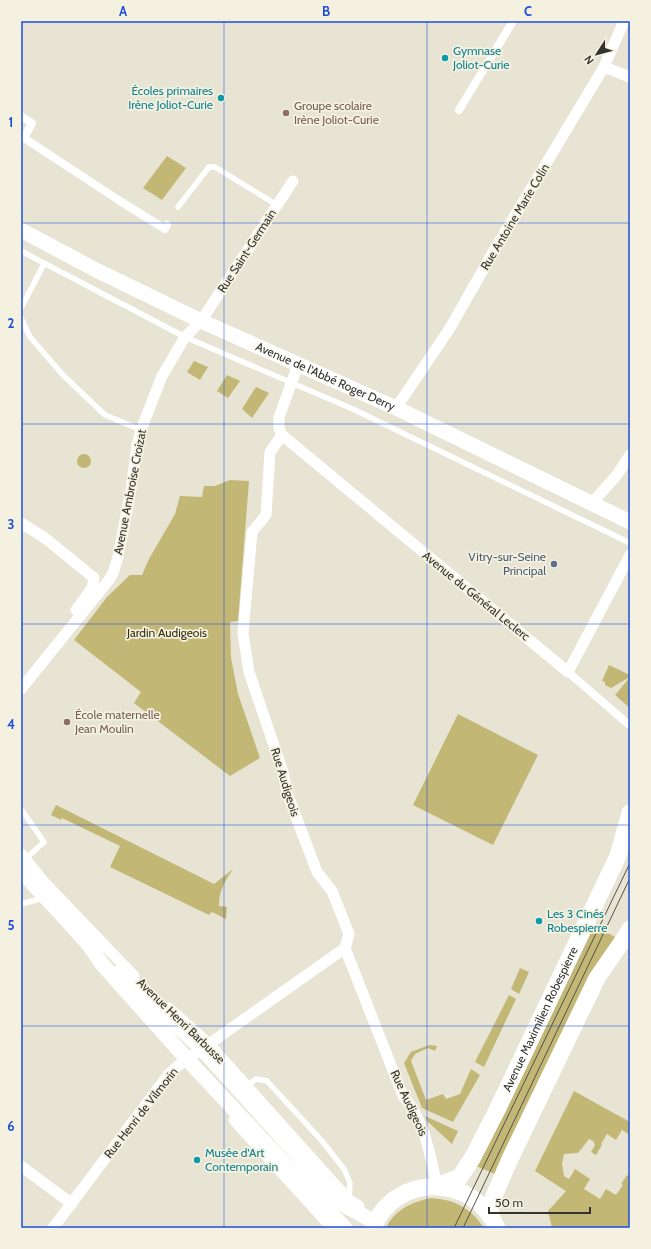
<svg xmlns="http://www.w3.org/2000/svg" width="651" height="1249" viewBox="0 0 651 1249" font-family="Cabin,sans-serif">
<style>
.green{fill:#c3b775}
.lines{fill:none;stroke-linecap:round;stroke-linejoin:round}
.service{stroke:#fff;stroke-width:5.5}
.pedestrian{stroke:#fff;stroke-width:8}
.minor{stroke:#fff;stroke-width:11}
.secondary{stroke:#fff;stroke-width:15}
.primary{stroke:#fff;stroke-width:17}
.tram{stroke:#53524a;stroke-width:1}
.grid{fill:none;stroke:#1d4ed8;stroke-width:1;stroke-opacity:0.55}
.culture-dot{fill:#0f9aa8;stroke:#f4f1e1;stroke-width:1.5}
.education-dot{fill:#8d6e63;stroke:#f4f1e1;stroke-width:1.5}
.service-dot{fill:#5c6f8a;stroke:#f4f1e1;stroke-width:1.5}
.labels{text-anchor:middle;stroke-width:3.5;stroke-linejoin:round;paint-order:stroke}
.culture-label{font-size:12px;fill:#0d838f;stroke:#f4f1e1;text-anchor:start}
.education-label{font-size:12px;fill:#785e54;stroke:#f4f1e1;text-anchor:start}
.street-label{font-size:12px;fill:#34332d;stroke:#f4f1e1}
.service-label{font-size:12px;fill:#4e5e75;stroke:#f4f1e1;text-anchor:end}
.park-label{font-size:12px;fill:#342e06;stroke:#f4f1e1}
.neatline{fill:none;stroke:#1d4ed8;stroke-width:1.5}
.grid-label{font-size:13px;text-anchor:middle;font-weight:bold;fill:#1d4ed8}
</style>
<rect width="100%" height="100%" fill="#e7e4d3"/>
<path class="green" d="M167 156 186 168 162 200 143 188Z
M194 361 208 367 200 380 187 372Z
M227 375 240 381 228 398 217 391Z
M256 387 269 393 252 418 242 409Z
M77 461a7 7 0 1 1 14 0a7 7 0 1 1-14 0Z
M230 480 249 481 238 621 230 622 231 658 238 694 260 758 230 776 134 703 141 692 74 640 107 597 130 575H142L149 559 175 514 180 496 202 497 204 486H215Z
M609 665 630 675V708L615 695 630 677 611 688 605 685V682L602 681Z
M458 714 538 755 493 845 413 805Z
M56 805 214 884 233 869C225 881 219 891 219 906L227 907 226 919 212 912 209 915 110 867 120 846 62 818 61 820 51 815Z
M592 925 619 939 497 1175 474 1165Z
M520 968 529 972 519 994 511 989Z
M509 995 516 999 484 1067 475 1062Z
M429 1045 437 1046 435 1051 428 1048 415 1054 411 1061 426 1100 443 1094 446 1099 460 1094 471 1069 480 1075 453 1122 422 1108 404 1063 411 1052Z
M574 1091 630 1122V1135L622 1130 616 1140 607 1134 601 1144 602 1145 596 1155 591 1152 595 1145 593 1141 589 1139 578 1153 564 1154 562 1164 564 1176 569 1179 575 1169 590 1179 584 1189 600 1199 606 1189 616 1195 623 1185 621 1184 627 1175 630 1177V1228H552L548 1211 566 1191 535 1171Z
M425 1116 458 1131 452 1144 428 1122Z
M431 1198C455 1200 470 1207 484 1228H386C394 1210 412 1202 431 1198Z"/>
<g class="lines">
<path class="service" d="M178 207 209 167H215L277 205
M21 251 185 337 355 410 630 543
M21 308 44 264
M21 318 30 337 63 375 105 415 141 430
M21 809 44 842 24 860
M21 904 44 898
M245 1087 256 1079 267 1081 322 1141 344 1169 350 1183 349 1200"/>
<path class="pedestrian" d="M459 110 513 21
M21 116 32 123 24 138 120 201 165 229 167 225
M568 672 628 724"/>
<path class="minor" d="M604 67 630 77
M298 365 279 417V429L282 435 568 672 630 555
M396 408 450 328 496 247 604 67 624 21
M282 435 270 452 266 515 252 532 243 633 249 672 283 772 287 793 317 872 332 891 349 934 345 948 403 1096C425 1122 430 1154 437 1186
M591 504 617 475 630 455
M21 523 45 538 94 578 92 588 76 610
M21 689 109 580 113 573 118 557 131 490 137 445 141 430 162 376 185 337 201 321 293 181
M21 854 44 882 134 976
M169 1008 209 1044 349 1200 359 1206
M234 1120 332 1228
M21 1166 72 1204
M53 1228 168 1075C178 1065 189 1057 202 1049L345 948"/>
<g class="secondary">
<path id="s1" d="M21 230 96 270 201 321 396 408 630 522"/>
<path d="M21 871 65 918 89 945 102 964 186 1058 345 1228"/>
<path d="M120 972 202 1049 340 1202 349 1208 375 1222"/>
</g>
<g class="primary">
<path id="s2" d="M437 1186 460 1177 473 1157 497 1110 618 856 630 813"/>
<path d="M489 1213 494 1196 509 1161 597 978 626 936 630 929"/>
<path d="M373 1228C395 1172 474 1174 497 1228"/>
</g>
<path class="tram" d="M454 1228 630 863
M463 1228 630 878"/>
</g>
<path class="grid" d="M224 21V1228M427 21V1228M21 223H630M21 424H630M21 624H630M21 825H630M21 1026H630"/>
<g class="culture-dot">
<circle cx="445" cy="58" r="4"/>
<circle cx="221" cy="98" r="4"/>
<circle cx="539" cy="921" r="4"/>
<circle cx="197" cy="1160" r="4"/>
</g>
<g class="education-dot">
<circle cx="286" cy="113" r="4"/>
<circle cx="67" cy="722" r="4"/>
</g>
<circle class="service-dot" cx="554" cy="564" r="4"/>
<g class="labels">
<g class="culture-label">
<text x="453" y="55">Gymnase<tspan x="453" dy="14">Joliot-Curie</tspan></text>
<text x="213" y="95" text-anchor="end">Écoles primaires<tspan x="213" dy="14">Irène Joliot-Curie</tspan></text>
<text x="547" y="918">Les 3 Cinés<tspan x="547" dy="14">Robespierre</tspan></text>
<text x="205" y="1157">Musée d'Art<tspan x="205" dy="14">Contemporain</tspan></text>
</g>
<g class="education-label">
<text x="294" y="110">Groupe scolaire<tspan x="294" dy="14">Irène Joliot-Curie</tspan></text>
<text x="75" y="719">École maternelle<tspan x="75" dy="14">Jean Moulin</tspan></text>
</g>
<g class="street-label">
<text transform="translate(515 217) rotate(-59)" y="4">Rue Antoine Marie Colin</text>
<text transform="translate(247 251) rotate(-57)" y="4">Rue Saint-Germain</text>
<text dy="4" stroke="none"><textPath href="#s1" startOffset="338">Avenue de l'Abbé Roger Derry</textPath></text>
<text transform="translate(130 492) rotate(-79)" y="4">Avenue Ambroise Croizat</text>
<text transform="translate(476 596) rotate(39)" y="4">Avenue du Général Leclerc</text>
<text transform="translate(285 782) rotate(73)" y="4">Rue Audigeois</text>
<text dy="4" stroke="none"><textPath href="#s2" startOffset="202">Avenue Maximilien Robespierre</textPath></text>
<text transform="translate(181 1021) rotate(44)" y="4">Avenue Henri Barbusse</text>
<text transform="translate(409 1103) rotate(65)" y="4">Rue Audigeois</text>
<text transform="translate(141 1113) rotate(-52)" y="4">Rue Henri de Vilmorin</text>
</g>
<g class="service-label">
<text x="546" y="561">Vitry-sur-Seine<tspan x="546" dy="14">Principal</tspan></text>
</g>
<g class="park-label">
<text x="167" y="637">Jardin Audigeois</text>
</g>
</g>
<rect width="651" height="1249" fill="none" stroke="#f4f1e1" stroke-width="44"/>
<g transform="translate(597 54) rotate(234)" stroke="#f4f1e1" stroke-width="3" paint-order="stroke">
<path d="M0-3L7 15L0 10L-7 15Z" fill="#34332d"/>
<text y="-6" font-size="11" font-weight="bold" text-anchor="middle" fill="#34332d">N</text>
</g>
<path d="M489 1207v6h101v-6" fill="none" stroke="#34332d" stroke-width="2"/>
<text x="495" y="1207" font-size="12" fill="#34332d" stroke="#f4f1e1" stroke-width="3" paint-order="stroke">50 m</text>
<rect x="22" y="22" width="607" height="1205" class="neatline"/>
<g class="grid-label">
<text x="123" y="16">A</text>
<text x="326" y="16">B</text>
<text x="528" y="16">C</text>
<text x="11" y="127">1</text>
<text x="11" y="328">2</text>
<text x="11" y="529">3</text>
<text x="11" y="729">4</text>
<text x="11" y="930">5</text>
<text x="11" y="1131">6</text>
</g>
</svg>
